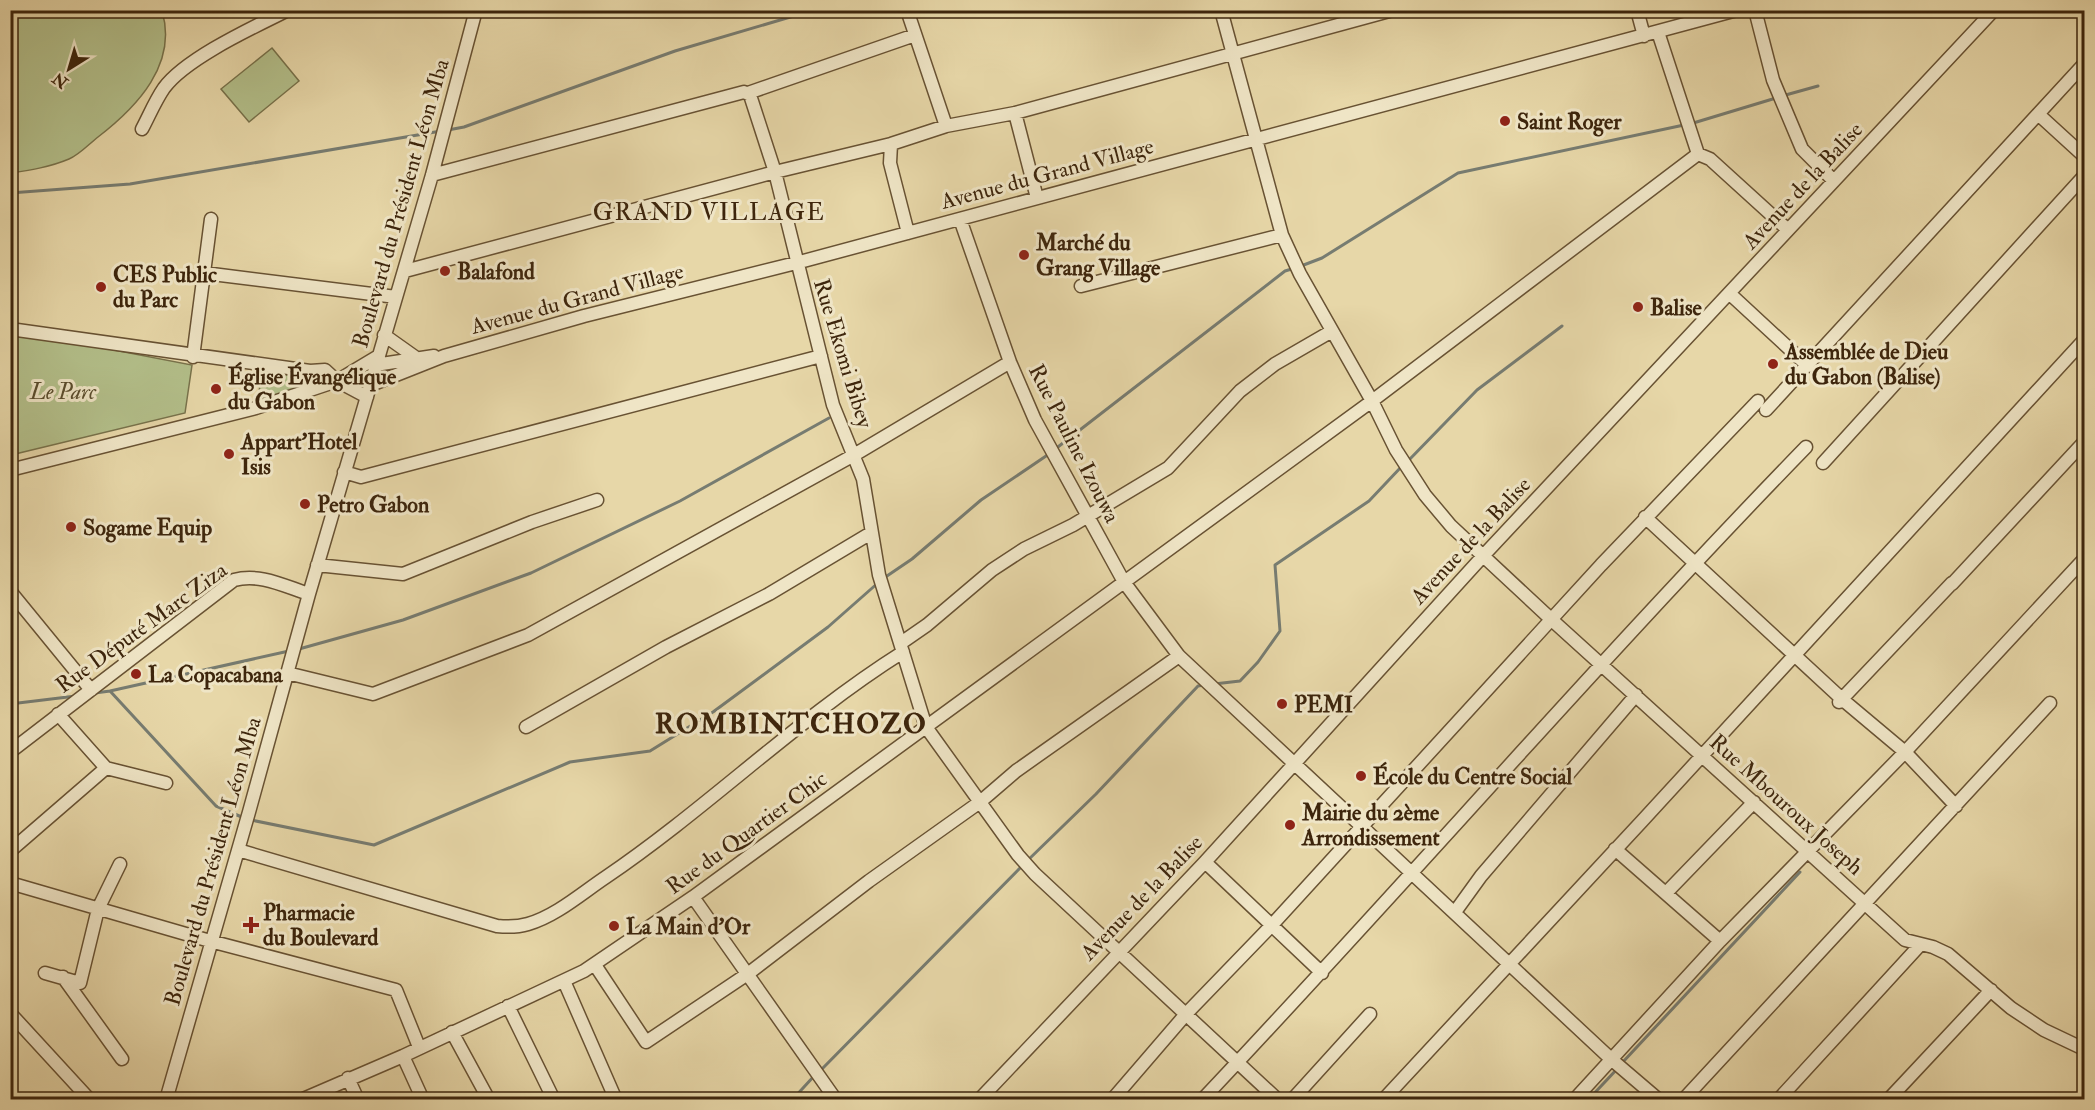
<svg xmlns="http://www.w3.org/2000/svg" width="2095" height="1110" viewBox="0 0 2095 1110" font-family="'IM FELL Double Pica',serif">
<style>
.green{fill:#b3bf8a;stroke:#78724b;stroke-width:1.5}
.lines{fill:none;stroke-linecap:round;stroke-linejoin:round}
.stream{stroke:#777c71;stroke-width:3}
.minor-casing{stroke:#685233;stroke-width:15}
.minor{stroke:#efe5c6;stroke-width:12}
.poi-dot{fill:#8f2418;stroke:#efe5c6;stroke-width:2}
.labels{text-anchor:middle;stroke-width:6;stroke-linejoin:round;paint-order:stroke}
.poi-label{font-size:22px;font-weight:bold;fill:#3d250c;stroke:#efe5c6;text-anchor:start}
.street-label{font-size:22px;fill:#3d250c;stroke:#efe5c6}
.park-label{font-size:22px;font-style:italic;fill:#5a4c2c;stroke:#efe5c6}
.neighbourhood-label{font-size:24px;letter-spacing:1.5px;fill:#3d250c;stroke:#efe5c6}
.district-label{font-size:28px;font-weight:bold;letter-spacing:1.5px;fill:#3d250c;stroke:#efe5c6}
</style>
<rect width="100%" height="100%" fill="#e7d7a8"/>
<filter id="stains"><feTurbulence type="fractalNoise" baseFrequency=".00333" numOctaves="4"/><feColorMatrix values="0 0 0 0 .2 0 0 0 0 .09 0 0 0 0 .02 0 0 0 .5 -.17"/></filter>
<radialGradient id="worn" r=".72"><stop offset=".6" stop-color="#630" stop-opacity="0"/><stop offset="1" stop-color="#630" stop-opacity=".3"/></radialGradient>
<path class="green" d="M11 10 162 11C178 64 137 107 98 137 89 144 79 155 69 159 50 167 31 170 11 173Z
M272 48 299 81 249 122 221 89Z
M10 330 192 365 185 413 11 455Z
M260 371 307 378 306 392 259 404Z"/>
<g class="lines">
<path class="stream" d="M1782 96 1818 86
M1690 124 1776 98
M448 130 464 127 675 51 814 10
M10 193 130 184 441 131
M1301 266 1322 258 1458 173 1684 125
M1054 450 1285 271 1295 268
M1408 461 1477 390 1562 326
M884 578 912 559 981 500 1049 454
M299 649 403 620 531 573 680 501 829 418
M1214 684 1240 681 1258 662 1280 631 1275 565 1369 501 1403 465
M110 691 289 651
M95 693 110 691 216 806 244 818
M10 704 76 696
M251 820 374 845 570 762 650 751 713 712 828 627 879 582
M1027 861 1096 794 1198 686 1204 685
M1622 1063 1800 872
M820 1071 1022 866
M792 1100 815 1075
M1588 1100 1618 1068"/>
<defs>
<path id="minor" d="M907 10 946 126
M1221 10 1282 235 1300 274 1372 401 1396 450 1425 495 1451 526 1553 621 1905 940 1933 947 1948 954 2011 1008 2044 1030 2084 1049
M1637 10 1644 36
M1755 10 1773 80 1802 149 1834 181
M1658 32 1698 154
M748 93 915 35
M1015 113 1037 198
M2038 114 2084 156
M142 129C149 116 155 101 164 88 186 58 254 27 288 10
M891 144 890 163 908 233
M432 175 744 92 750 95 775 172 833 405 863 479 879 575 926 727 1018 855 1035 874 1278 1100
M960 219 1010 362 1035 420 1124 582 1179 656 1611 1059 1659 1100
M405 271 775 172 891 144 946 126 1015 113 1393 10
M204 273 396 297
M1081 286 1282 235
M1729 293 1808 366
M10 329 310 371 325 370 337 381 367 397
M384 335 415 357
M193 357 211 219
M375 365 434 356
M371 385 444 356 584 316 796 263 1737 10
M1766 410 2084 64
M1823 463 2084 176
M10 470 256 408 337 381 377 357
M344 472 361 477 821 356
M1645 517 1843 700 1905 752 1956 806
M317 565 403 574 532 522 597 500
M1952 584 2084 442
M10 591 91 690
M901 643 927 625 992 570 1024 549 1073 525 1168 468 1240 391 1275 364 1332 331
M287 673 373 694 528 635 854 455 1010 362
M1839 702 1952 583
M526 727 666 647 769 594 871 533
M10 752 234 580C260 573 284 586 309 594
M106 768 166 783
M1615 849 1720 941
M238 850 497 926C507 927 518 927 528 924 556 916 582 893 606 877 709 807 798 718 903 652
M10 851 106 768 58 714
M1205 862 1322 973
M10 883 210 941 396 990 419 1047
M1666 893 1754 802
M693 897 836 1100
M1455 912 1481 876 1636 695
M595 965 646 1042 749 973 869 881 980 802 1016 771 1179 656
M45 973 80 983 98 909 120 864
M63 977 122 1059
M564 981 616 1100
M508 1006 554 1100
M10 1013 90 1100
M452 1032 489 1100
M403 1056 423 1100
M348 1078 358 1100
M166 1100 249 812 309 594 432 175 476 10
M301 1100 403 1056 584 971 693 897 1372 401 1698 154 1710 159 1788 230
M979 1100 1205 862 1483 556 1994 10
M1112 1100 1186 1014 1272 925 1601 565 1758 401
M1202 1100C1406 884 1599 660 1806 447
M1292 1100 1370 1014
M1383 1100C1618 848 1852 594 2084 340
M1574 1100 1720 941 1905 752 2084 559
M1683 1100 2050 703
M1778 1100 1920 945
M1888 1100 1991 990"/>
</defs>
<use href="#minor" class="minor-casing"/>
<use href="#minor" class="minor"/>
</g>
<g class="poi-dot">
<circle cx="1505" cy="121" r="6"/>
<circle cx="1024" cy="255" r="6"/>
<circle cx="445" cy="271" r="6"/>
<circle cx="101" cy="287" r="6"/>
<circle cx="1638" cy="307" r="6"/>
<circle cx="1773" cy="364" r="6"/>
<circle cx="216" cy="389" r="6"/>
<circle cx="229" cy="454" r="6"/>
<circle cx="305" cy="504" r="6"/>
<circle cx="71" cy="527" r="6"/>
<circle cx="136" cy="674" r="6"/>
<circle cx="1282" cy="704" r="6"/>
<circle cx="1361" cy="776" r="6"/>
<circle cx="1290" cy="825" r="6"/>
<path d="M248 916h6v6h6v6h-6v6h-6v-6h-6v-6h6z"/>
<circle cx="614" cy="926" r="6"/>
</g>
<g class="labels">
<g class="poi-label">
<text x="1517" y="129">Saint Roger</text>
<text x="1036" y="250">Marché du<tspan x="1036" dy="25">Grang Village</tspan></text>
<text x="457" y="279">Balafond</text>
<text x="113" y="282">CES Public<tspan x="113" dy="25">du Parc</tspan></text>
<text x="1650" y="315">Balise</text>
<text x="1785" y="359">Assemblée de Dieu<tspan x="1785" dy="25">du Gabon (Balise)</tspan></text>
<text x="228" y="384">Église Évangélique<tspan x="228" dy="25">du Gabon</tspan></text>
<text x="241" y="449">Appart'Hotel<tspan x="241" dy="25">Isis</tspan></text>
<text x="317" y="512">Petro Gabon</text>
<text x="83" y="535">Sogame Equip</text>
<text x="148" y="682">La Copacabana</text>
<text x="1294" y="712">PEMI</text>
<text x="1373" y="784">École du Centre Social</text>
<text x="1302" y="820">Mairie du 2ème<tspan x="1302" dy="25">Arrondissement</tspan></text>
<text x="263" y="920">Pharmacie<tspan x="263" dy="25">du Boulevard</tspan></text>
<text x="626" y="934">La Main d'Or</text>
</g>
<g class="street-label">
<text transform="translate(1047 173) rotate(-15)" y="8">Avenue du Grand Village</text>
<text transform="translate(1802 185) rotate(-47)" y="8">Avenue de la Balise</text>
<text transform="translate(400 203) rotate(-74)" y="8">Boulevard du Président Léon Mba</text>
<text transform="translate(577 298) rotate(-15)" y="8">Avenue du Grand Village</text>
<text transform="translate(844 353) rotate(73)" y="8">Rue Ekomi Bibey</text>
<text transform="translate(1075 443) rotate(63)" y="8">Rue Pauline Izouwa</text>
<text transform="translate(1470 540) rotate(-47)" y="8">Avenue de la Balise</text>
<text transform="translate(141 627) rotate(-36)" y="8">Rue Député Marc Ziza</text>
<text transform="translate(1787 804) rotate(42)" y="8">Rue Mbouroux Joseph</text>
<text transform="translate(746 832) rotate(-36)" y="8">Rue du Quartier Chic</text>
<text transform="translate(212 861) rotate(-74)" y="8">Boulevard du Président Léon Mba</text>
<text transform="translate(1141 897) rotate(-46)" y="8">Avenue de la Balise</text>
</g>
<g class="park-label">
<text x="63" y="399">Le Parc</text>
</g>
<g class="neighbourhood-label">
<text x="709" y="220">GRAND VILLAGE</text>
</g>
<g class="district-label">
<text x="791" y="733">ROMBINTCHOZO</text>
</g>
</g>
<rect width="2095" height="1110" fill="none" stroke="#e7d7a8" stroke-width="36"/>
<rect x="12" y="12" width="2071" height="1086" fill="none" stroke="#3d250c" stroke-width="3"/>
<rect x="18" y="18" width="2059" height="1074" fill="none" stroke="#3d250c" stroke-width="1.5"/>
<g transform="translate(69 69) rotate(217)" stroke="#efe5c6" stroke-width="4.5" paint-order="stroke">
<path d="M0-4.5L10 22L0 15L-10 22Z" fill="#3d250c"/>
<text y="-9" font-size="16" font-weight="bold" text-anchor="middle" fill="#3d250c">N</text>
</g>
<rect width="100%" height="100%" filter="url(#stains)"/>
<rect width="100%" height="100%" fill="url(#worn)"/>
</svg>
